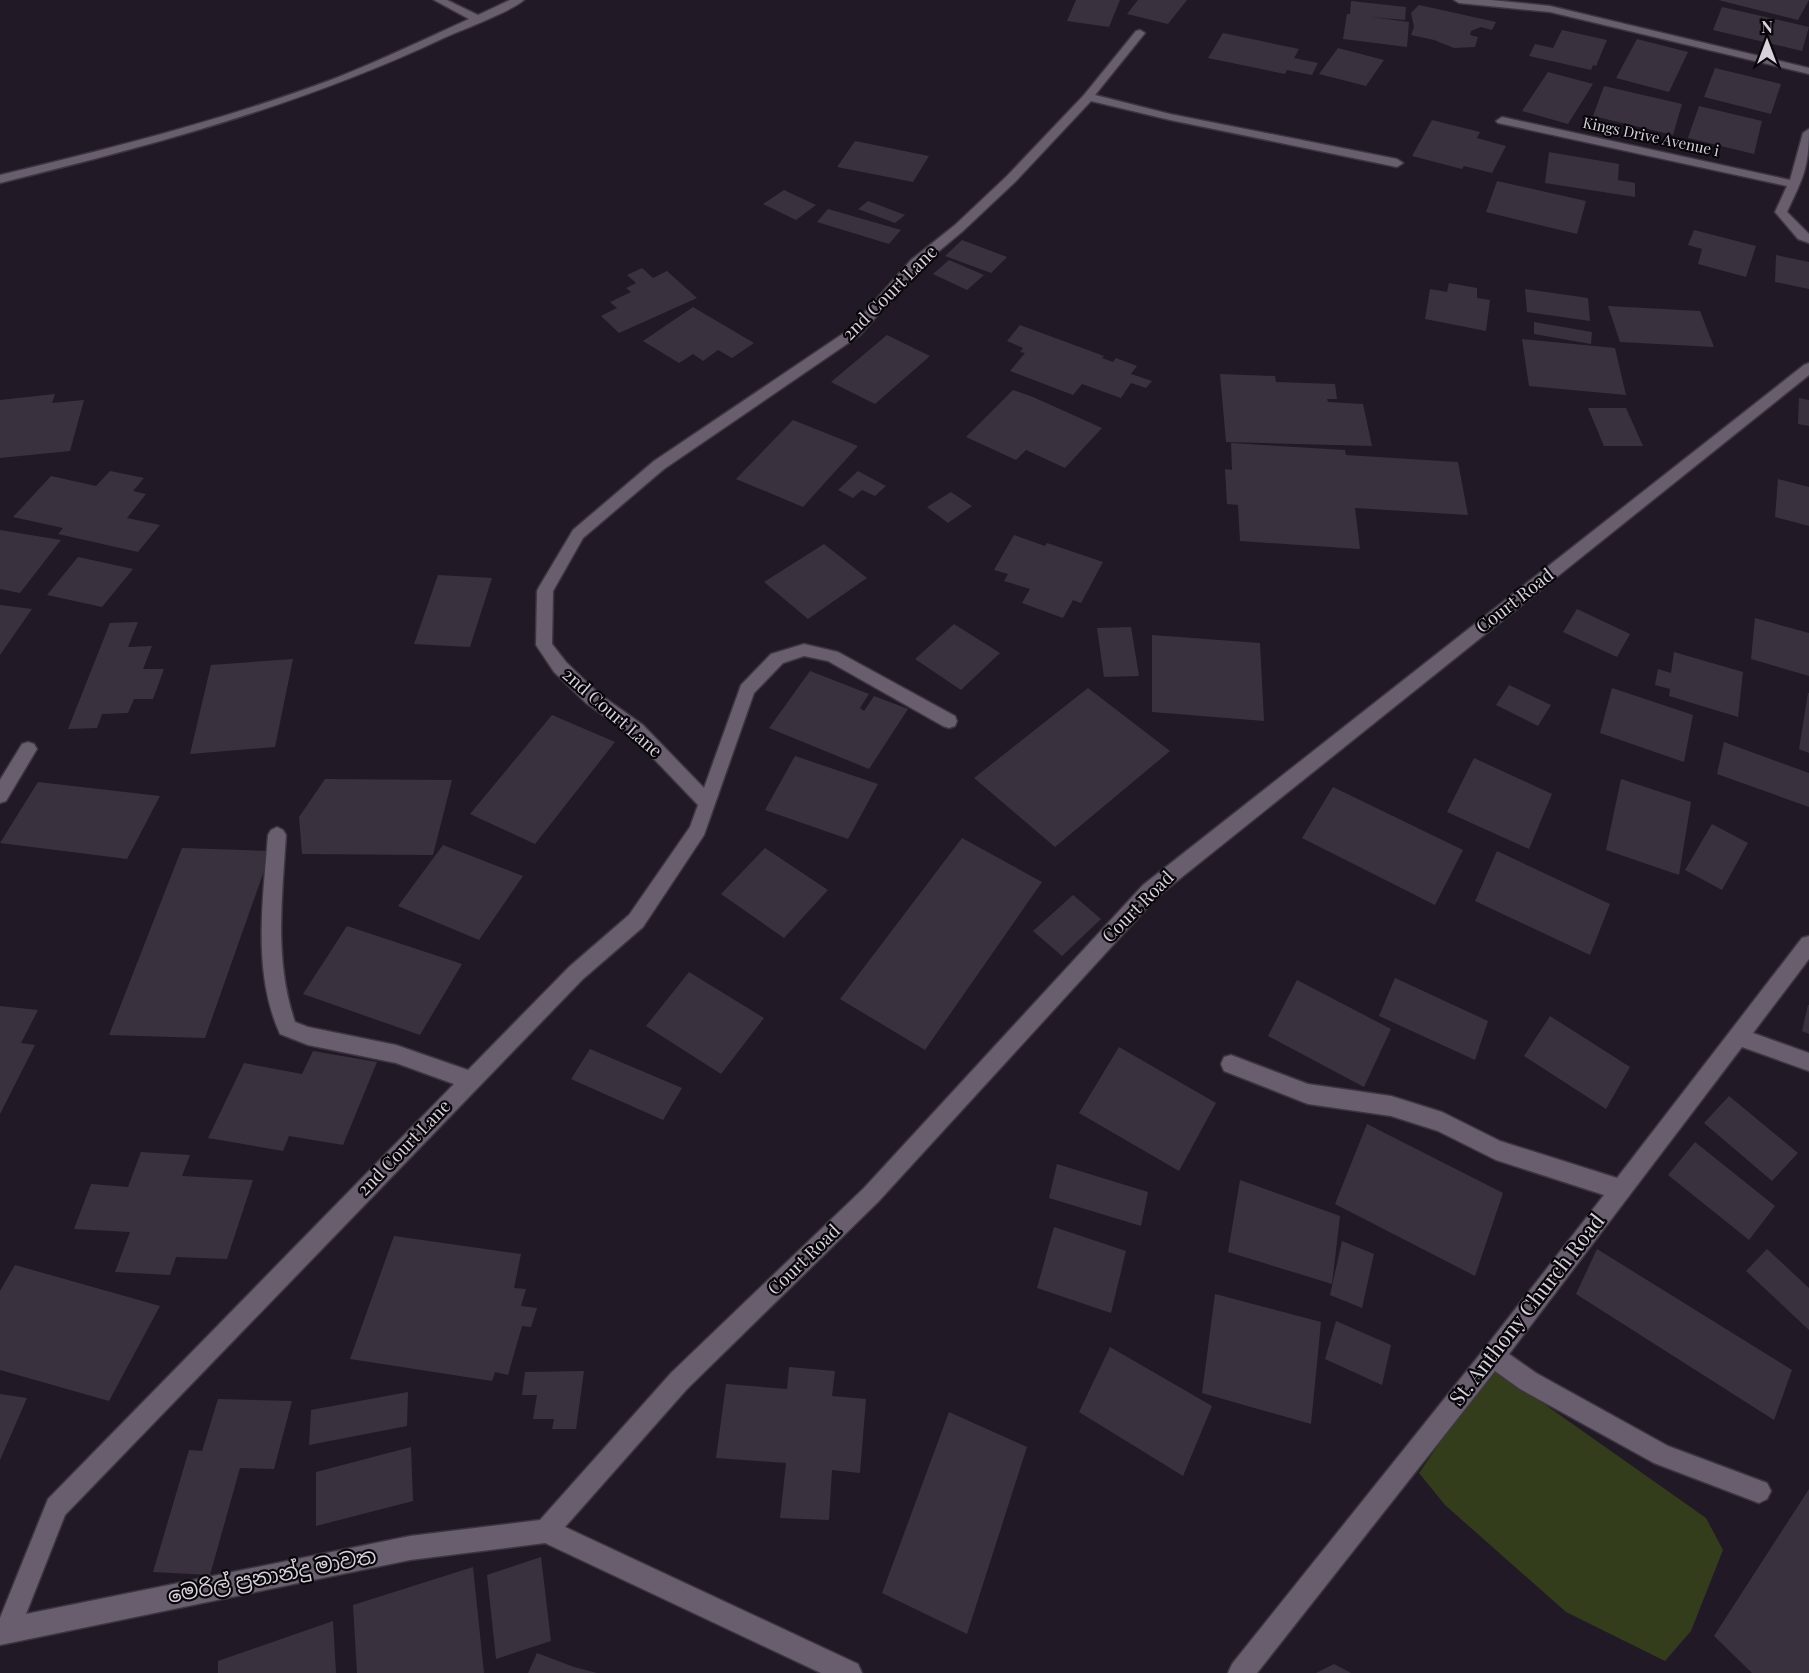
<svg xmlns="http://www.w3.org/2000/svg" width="1809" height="1673" viewBox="0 0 1809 1673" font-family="'Playfair Display','Noto Sans Sinhala',serif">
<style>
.green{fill:#343d1b}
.building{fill:#3a313f}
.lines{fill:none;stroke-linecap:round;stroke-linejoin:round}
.minor-casing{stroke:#3c3640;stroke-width:3}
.minor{fill:#685e6e;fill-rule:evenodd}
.labels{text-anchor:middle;stroke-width:4.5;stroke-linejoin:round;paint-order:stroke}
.far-street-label{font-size:15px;fill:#d6d1da;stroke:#09060b}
.street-label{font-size:18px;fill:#d6d1da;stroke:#09060b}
.near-street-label{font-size:21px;fill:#d6d1da;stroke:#09060b}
</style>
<rect width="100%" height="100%" fill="#221927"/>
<path class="green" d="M1496 1370 1706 1518 1723 1550 1691 1631 1665 1661 1566 1612 1445 1505 1419 1473 1474 1393Z"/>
<path class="building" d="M1076 0H1120L1109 27 1067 21Z
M1138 0H1187L1168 24 1127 14Z
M1718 0H1809L1798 20Z
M1351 1 1406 7 1405 20 1370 17 1409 22 1407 47 1343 39 1347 14H1350Z
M1419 5 1496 22 1492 30 1481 27 1471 31 1470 35 1478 37 1475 47 1454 48 1434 40 1411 35 1414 27 1411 13Z
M1722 7 1809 27 1802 51 1713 30Z
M1562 30 1607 40 1596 66 1593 65 1591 70 1529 56 1535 44 1553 48Z
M1223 33 1299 49 1294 58 1318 63 1312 75 1287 70 1285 74 1208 58Z
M1637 39 1688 52 1669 92 1616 78Z
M1338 48 1384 60 1366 86 1319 74Z
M1715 68 1781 84 1771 114 1704 97Z
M1548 72 1593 84 1568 124 1522 111Z
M1604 86 1682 104 1673 135 1593 116Z
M1699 106 1762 121 1754 154 1688 138Z
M1432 120 1480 132 1477 138 1506 146 1492 173 1464 166 1462 169 1412 156Z
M855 141 929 156 913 182 837 167Z
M1549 152 1619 164 1618 180 1635 183V197L1545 183Z
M1497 181 1586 201 1577 234 1486 212Z
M784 190 816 205 796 220 763 204Z
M868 201 905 215 895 223 858 209Z
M828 209 901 230 889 244 817 222Z
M1694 230 1756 246 1746 277 1698 264 1702 249 1688 245Z
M962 240 1007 257 991 273 945 256Z
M1776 255 1809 262V289L1775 282Z
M949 260 984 275 967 290 933 274Z
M642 268 653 278 667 271 697 298 619 333 601 316 617 308 610 302 631 292 626 288 636 283 627 275Z
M1449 283 1477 288V298L1490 300 1486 331 1425 319 1430 289 1447 292Z
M1525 289 1588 298 1590 321 1527 312Z
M1608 306 1700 311 1714 347 1620 342Z
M693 307 715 320 754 343 732 358 718 350 703 361 693 354 679 363 643 341Z
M1534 322 1592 332 1591 344 1534 334Z
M1020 325 1104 356 1102 358 1113 362 1116 358 1137 366 1131 374 1152 381 1146 388 1131 383 1121 398 1082 384 1073 395 1010 371 1025 353 1020 352 1023 348 1007 341Z
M887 335 930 356 875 404 831 382Z
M1522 339 1615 348 1626 395 1529 386Z
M1220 374 1275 376 1276 382 1335 384 1337 399H1327L1328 402 1363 404 1372 446 1226 442Z
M1013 390 1033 397 1102 428 1065 468 1026 450 1016 460 966 437Z
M55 394 52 403 84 400 70 451 0 458V400Z
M1799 398 1809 400V426L1798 424Z
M1588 408H1626L1643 446H1604Z
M793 420 858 446 803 507 736 479Z
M1231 443 1345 450 1346 455 1458 462 1468 515 1355 508 1360 549 1240 541 1238 505 1227 504 1225 469 1232 470Z
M110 471 144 478 133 491 146 494 127 518 160 525 138 552 58 534 63 528 13 517 51 476 96 486Z
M858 471 886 486 875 496 862 490 853 498 838 490Z
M1778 479 1809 487V526L1775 517Z
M951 492 972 506 948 523 927 507Z
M0 530 61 540 20 593 0 589Z
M1014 535 1045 546 1047 543 1103 562 1081 603 1073 600 1063 618 1022 603 1030 589 1004 581 1008 574 994 570Z
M824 544 867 578 808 619 764 582Z
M78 557 133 569 102 607 47 595Z
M438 575 492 578 470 647 414 644Z
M0 605 32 609 0 655Z
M1577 609 1630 634 1617 657 1563 632Z
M1755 618 1809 633V676L1751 659Z
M138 622 128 647 152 646 143 669H164L153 699H134L128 713 102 714 97 728 68 729 110 623Z
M954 624 1000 653 961 690 915 659Z
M1131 627 1139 676 1104 677 1097 628Z
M1152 635 1260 643 1264 721 1152 712Z
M1674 652 1743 672 1738 717 1669 696 1670 689 1655 685 1658 669 1671 673Z
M293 659 275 747 190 754 211 665Z
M810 671 869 694 860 708 864 711 874 696 908 709 869 769 769 728Z
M1509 685 1551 705 1538 726 1496 705Z
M1088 688 1170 751 1055 847 974 778Z
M1612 688 1693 715 1684 762 1600 733Z
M1808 693H1809V753L1799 749Z
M552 715 615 742 535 844 470 814Z
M1724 742 1809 773V807L1717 774Z
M795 756 878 784 848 839 765 810Z
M1474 758 1552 794 1529 849 1447 812Z
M325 779 452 780 433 855 302 854 299 817Z
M1621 779 1691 802 1679 875 1606 850Z
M38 782 160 796 127 859 0 843Z
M1333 787 1463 850 1435 905 1302 838Z
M1712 824 1748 843 1722 890 1685 870Z
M962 838 1042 882 925 1050 840 999Z
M443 845 523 876 479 940 398 906Z
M182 848 271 851 205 1038 109 1035Z
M765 848 828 890 784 938 721 894Z
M1497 851 1610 904 1590 955 1475 901Z
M1073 895 1101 919 1062 956 1033 931Z
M347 926 462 964 420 1035 303 994Z
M689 972 764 1018 721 1074 646 1026Z
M1395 978 1488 1021 1475 1060 1379 1016Z
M1297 980 1391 1029 1364 1087 1268 1036Z
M1808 1005H1809V1034L1802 1031Z
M0 1006 38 1010 21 1043 35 1045 0 1114Z
M1550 1016 1630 1067 1606 1109 1524 1056Z
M1119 1047 1216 1103 1179 1171 1079 1113Z
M590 1049 682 1088 663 1120 571 1079Z
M313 1051 377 1062 343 1145 289 1136 283 1151 208 1138 244 1063 302 1074Z
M1729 1096 1798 1153 1772 1181 1704 1123Z
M1367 1124 1503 1193 1475 1276 1335 1204Z
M1695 1142 1775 1206 1749 1240 1668 1175Z
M141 1152 190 1155 182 1176 253 1180 227 1259 176 1257 170 1275 115 1272 130 1232 74 1229 91 1184 128 1187Z
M1057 1164 1148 1192 1141 1226 1049 1198Z
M1240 1180 1340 1216 1332 1284 1228 1252Z
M1054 1227 1126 1251 1111 1313 1037 1288Z
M394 1236 521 1254 514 1288 526 1289 521 1306 537 1308 531 1327 522 1326 508 1375 495 1372 492 1381 350 1359Z
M1342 1241 1374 1254 1362 1308 1330 1295Z
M1597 1249 1792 1370 1774 1420 1576 1294Z
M1767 1249 1809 1288V1330L1746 1271Z
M15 1265 160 1306 109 1401 0 1370V1291Z
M1215 1294 1321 1322 1311 1424 1202 1393Z
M1336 1321 1391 1345 1382 1385 1325 1359Z
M1110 1347 1212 1406 1183 1476 1079 1412Z
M789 1367 835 1371 832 1396 866 1399 860 1473 832 1470 829 1520 780 1518 786 1463 716 1458 726 1384 787 1389Z
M584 1371 576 1429H552L554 1419H533L537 1395H522L525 1372Z
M408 1392 407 1426 309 1445 311 1410Z
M0 1394 27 1398 0 1460Z
M218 1399 292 1401 274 1469 240 1468 210 1575 153 1572 189 1450 202 1451Z
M949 1412 1027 1447 967 1634 882 1593Z
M411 1447 413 1501 316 1526V1472Z
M1809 1489V1673H1752L1714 1636Z
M541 1557 551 1641 496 1659 487 1575Z
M473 1567 484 1673H357L353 1605Z
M333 1621 336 1673H218V1661Z
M537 1653 574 1667 597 1673H528Z
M1334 1664 1351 1673H1316Z"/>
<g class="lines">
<defs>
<path id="minor" d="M434 0H447L478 15 510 0H524C512 11 464 29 446 37 302 105 154 145 0 183V175C113 148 227 119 336 78 381 60 425 39 469 19Z
M1454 0H1491L1550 6 1809 68V74L1550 12 1459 3Z
M1140 30 1145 33 1095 95 1170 114 1397 159 1403 163 1397 167 1170 120 1091 101 1015 182 963 231 921 266 860 335 664 469 583 538 553 591 552 644 566 662 598 693 643 725 704 788 741 685 771 654 804 644 838 652 955 716 957 721 955 726 949 728 943 726 828 661 804 656 783 663 754 693 704 835 643 927 583 979 65 1515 26 1614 410 1536 540 1520 671 1373 864 1188 1143 885 1804 365 1809 363V375L1157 897 878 1202 687 1389 565 1527 858 1664 862 1673H821L545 1543 410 1560 0 1645V1618L48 1499 454 1084 396 1063 308 1045 280 1034C252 972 263 901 268 835L271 830 277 827 283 830 286 835C282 898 274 961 295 1022L308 1027 396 1045 468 1070 569 967 629 915 690 827 698 805 631 735 586 703 554 672 536 645 537 591 539 587 573 530 654 461 850 329 911 260 955 225 1007 176 1084 95 1136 31Z
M1502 117 1790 180 1803 133 1809 129C1809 168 1803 178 1787 212L1809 234V243L1798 239 1775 212 1787 186 1498 123 1496 121Z
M28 742 34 744 37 749 6 801 0 803V780L22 744Z
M1809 936V959L1753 1033 1809 1053V1071L1742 1047 1509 1354 1536 1373 1668 1446 1767 1483 1771 1491 1767 1499 1759 1503 1654 1463 1520 1389 1495 1371 1257 1673H1228L1232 1664 1485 1348 1604 1195 1496 1160 1438 1131 1391 1116 1308 1104 1224 1071 1221 1064 1224 1057 1231 1055 1308 1084 1391 1096 1442 1112 1500 1141 1617 1178 1802 938Z"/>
</defs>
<use href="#minor" class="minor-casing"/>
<use href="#minor" class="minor"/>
</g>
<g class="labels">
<g class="far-street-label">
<text transform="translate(1651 137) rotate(12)" y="5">Kings Drive Avenue i</text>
</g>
<g class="street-label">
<text transform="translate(890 293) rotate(-45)" y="6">2nd Court Lane</text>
<text transform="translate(1515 601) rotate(-38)" y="6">Court Road</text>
<text transform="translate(612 713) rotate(41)" y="6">2nd Court Lane</text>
<text transform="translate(1138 907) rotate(-45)" y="6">Court Road</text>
<text transform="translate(404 1148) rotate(-46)" y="6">2nd Court Lane</text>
<text transform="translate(804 1260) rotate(-44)" y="6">Court Road</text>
</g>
<g class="near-street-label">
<text transform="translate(1527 1310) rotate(-52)" y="7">St. Anthony Church Road</text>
<text transform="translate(272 1576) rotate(-11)" y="7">මෙරිල් ප්‍රනාන්දු මාවත</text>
</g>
</g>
<g transform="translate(1767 42)" stroke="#09060b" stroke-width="4.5" paint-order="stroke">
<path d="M0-4.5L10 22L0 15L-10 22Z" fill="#d6d1da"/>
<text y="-9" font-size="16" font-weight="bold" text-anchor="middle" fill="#d6d1da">N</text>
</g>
</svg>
